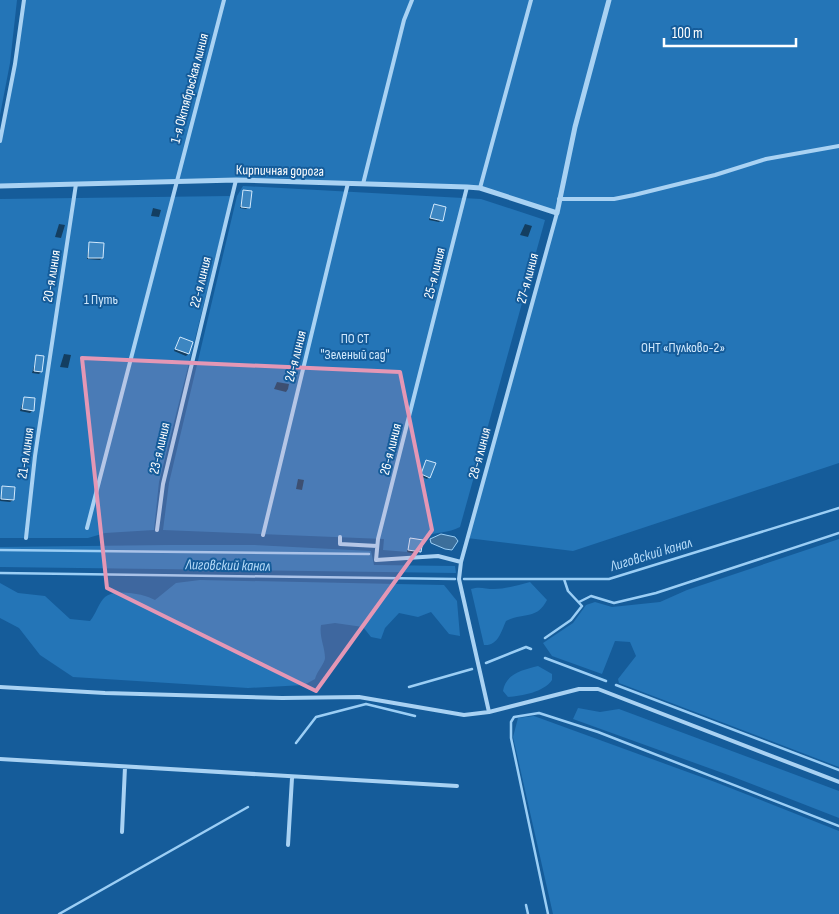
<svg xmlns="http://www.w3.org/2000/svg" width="839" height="914" viewBox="0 0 839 914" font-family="'Sofia Sans Condensed',sans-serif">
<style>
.green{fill:#2475b7}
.water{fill:#3c6f9b;stroke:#9bcef5}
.shadow{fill:#0007}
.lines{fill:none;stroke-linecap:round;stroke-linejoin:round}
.stream{stroke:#9bcef5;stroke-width:2.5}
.building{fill:#3d86c1;stroke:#d1e9fd}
.service{stroke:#a9d2f3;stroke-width:4}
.minor{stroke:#a9d2f3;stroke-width:5}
.marked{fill:#e497b5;fill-opacity:0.2;stroke:#e497b5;stroke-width:4;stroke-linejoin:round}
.labels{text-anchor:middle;stroke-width:4;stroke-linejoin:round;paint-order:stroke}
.street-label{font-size:14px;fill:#fff;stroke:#155c9a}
.park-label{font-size:14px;fill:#d1e9fd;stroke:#155c9a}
.water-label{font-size:15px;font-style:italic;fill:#b5dbf9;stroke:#155c9a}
</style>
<rect width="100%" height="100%" fill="#155c9a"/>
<path class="green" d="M0 0H17L10 63 0 115Z
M24 0H839V463L573 551 467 538 556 213 480 188 236 180 0 186V139L15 64Z
M243 186 481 199 545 220 460 527C448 533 437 532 425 536L421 553 383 550 384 539 163 530 169 483 237 196Z
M231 196 159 482 154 530 105 533 88 538H0V199Z
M839 539V767L619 683 618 679 636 656 630 642 615 641 602 674 552 656 543 643 573 623 586 605 595 602 612 607 660 602 687 590Z
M170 545H254L371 551 374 565 455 566 456 573 0 567V547Z
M200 580 444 585 457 601 460 636 449 634 431 612 418 617 399 613 385 628 381 639 371 637 363 627 335 623 321 625C319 637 325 647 325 658 325 663 317 671 315 679L304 685 248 688 73 677 40 655 19 628 0 618V583L18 593 45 596 70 619 90 621C96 614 99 602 105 597 115 588 145 594 155 600L176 583Z
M530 582 547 600C537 620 524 612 506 621 501 632 498 646 484 645L471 589C480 586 485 589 494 589 506 589 518 585 530 582Z
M538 666 552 674V680C544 692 522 696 508 697L503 691C506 673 523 670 538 666Z
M578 708 600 712 619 709 839 791V818L731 776 573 719Z
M534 716 715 782 839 831V914H553L513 737 518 718Z"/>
<path class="water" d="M441 534 455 537 458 541 452 550 445 549 431 543 430 539Z"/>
<path class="shadow" d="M244 191 249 207 246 209 240 208Z
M434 205 441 220 439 222 429 220Z
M153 208 161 210 159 217 151 216Z
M59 224 65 225 61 238 55 237Z
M525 224 532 226 528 237 520 235Z
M89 244 102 258 100 260 87 259Z
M180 338 188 354 186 356 174 351Z
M64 354 71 355 68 368 60 367Z
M37 356 41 372 39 374 32 373Z
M277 382 289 384 288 389 286 392 274 389Z
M24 398 32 411 30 413 20 411Z
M426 461 429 477 427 479 420 476Z
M298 479 304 480 302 490 296 489Z
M3 487 13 500 10 502 0 501Z
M411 539 420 552 417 554 407 552Z"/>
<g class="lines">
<path class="stream" d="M0 550 369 554
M0 573 455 579
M464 579H609L839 508
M579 602 591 596 614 603 656 593 839 533
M545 638 571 620 582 606 568 591 564 579
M545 658 606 681
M486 663 526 647 531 649
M616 685 839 770
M409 687 472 669
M296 743 316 717 366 704 415 716
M526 905 528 914
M59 914 248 807
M548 914 511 738V722L514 717 539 713 598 732 839 826"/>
</g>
<path class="building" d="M243 190 252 191 250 208 241 207Z
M434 204 446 207 443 221 430 218Z
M89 242 104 243 103 258H88Z
M180 337 193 342 189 354 175 349Z
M36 355 44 356 42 372 34 371Z
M24 397 35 398 34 411 22 409Z
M426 460 436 463 430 478 421 474Z
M2 486 15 487 14 500 1 499Z
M410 538 423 540 421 552 408 550Z"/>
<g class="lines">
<path class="service" d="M0 141 15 64 24 0
M363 184 404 20 412 0
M480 188 531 0
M559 199H614L634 195 715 175 766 159 839 146
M87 528 224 0
M157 530 163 484 236 180
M263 535 348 183
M340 537V544L377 546
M26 538 35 456 76 184
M461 562 438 556 376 560 378 539 467 187
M0 687 105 693 282 698 359 697 464 715 489 712 579 689H598L839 782
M489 712 459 579 461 562 557 213
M0 759 457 786
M122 832 125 767
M288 845 292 778"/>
<path class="minor" d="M0 186 236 180 467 187 480 188 557 213 575 127 609 0"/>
</g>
<path class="marked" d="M82 358 400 372 432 530 316 691 107 588Z"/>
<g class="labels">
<g class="street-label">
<text transform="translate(189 88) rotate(-75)" y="5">1-я Октябрьская линия</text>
<text transform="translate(280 170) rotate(1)" y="5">Кирпичная дорога</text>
<text transform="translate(434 273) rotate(-76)" y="5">25-я линия</text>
<text transform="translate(51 276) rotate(-81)" y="5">20-я линия</text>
<text transform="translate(527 278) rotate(-75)" y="5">27-я линия</text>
<text transform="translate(200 282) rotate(-76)" y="5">22-я линия</text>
<text transform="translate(295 356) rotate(-76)" y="5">24-я линия</text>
<text transform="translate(159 448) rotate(-77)" y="5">23-я линия</text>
<text transform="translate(390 449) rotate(-76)" y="5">26-я линия</text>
<text transform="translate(25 453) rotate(-82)" y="5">21-я линия</text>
<text transform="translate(479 453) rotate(-75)" y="5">28-я линия</text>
</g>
<g class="park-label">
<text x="101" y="304">1 Путь</text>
<text x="355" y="343">ПО СТ<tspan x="355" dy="16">"Зеленый сад"</tspan></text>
<text x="683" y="352">ОНТ «Пулково-2»</text>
</g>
<g class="water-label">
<text transform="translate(651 554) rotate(-17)" y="5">Лиговский канал</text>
<text transform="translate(228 565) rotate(1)" y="5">Лиговский канал</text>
</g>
</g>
<path d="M664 38v8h132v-8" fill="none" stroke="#ffffff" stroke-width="2.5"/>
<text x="672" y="38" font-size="15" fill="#ffffff" stroke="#155c9a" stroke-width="4" paint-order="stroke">100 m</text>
</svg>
